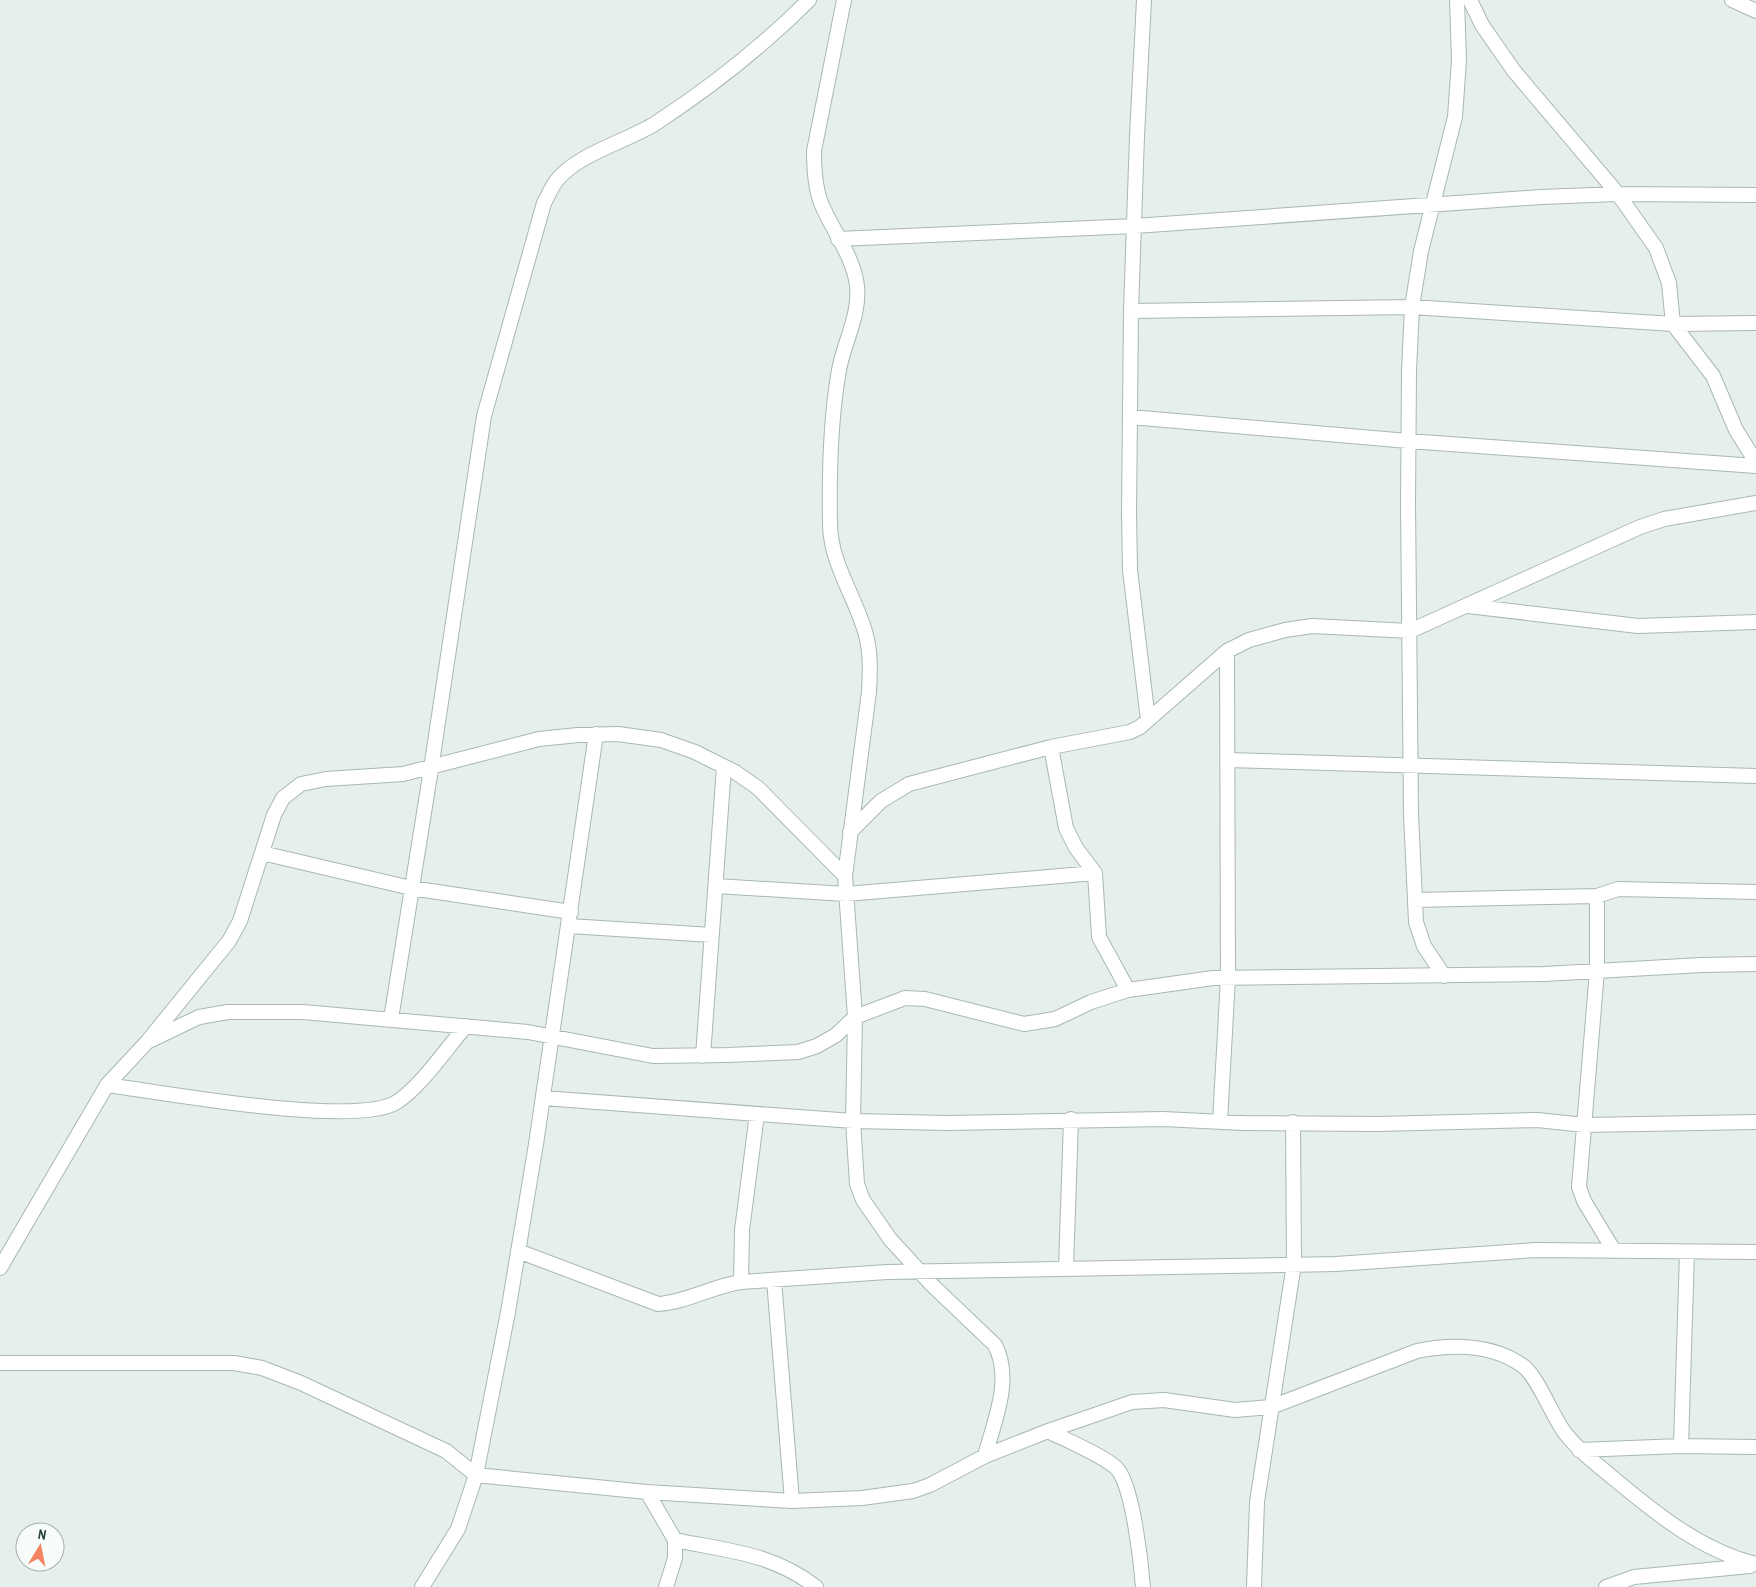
<svg xmlns="http://www.w3.org/2000/svg" width="1756" height="1587" viewBox="0 0 1756 1587" font-family="'Archivo Narrow',sans-serif">
<style>
.lines{fill:none;stroke-linecap:round;stroke-linejoin:round}
.street-casing{stroke:#a8b8b2;stroke-width:16}
.street{stroke:#fff;stroke-width:14}
</style>
<rect width="100%" height="100%" fill="#e6efeb"/>
<g class="lines">
<defs>
<path id="street" d="M844 0 814 151C814 168 815 187 821 203 832 230 854 257 857 286 860 316 844 342 839 370 830 421 829 473 830 525 831 565 856 597 866 635 871 654 870 673 869 692L845 876 855 1017 853 1121 857 1184 863 1200 890 1239 932 1285 995 1345C1013 1380 994 1421 985 1456
M1144 0 1137 136 1131 311 1129 513 1130 570 1148 720
M1470 0 1482 25 1514 71 1618 194 1656 248 1669 283 1673 324 1713 376 1736 430 1756 462
M1732 0 1756 11
M838 239 1135 226 1541 197 1618 194 1756 195
M1131 311 1412 307 1673 324 1756 323
M1130 417 1408 441 1756 466
M1468 606 1638 626 1756 622
M1051 747 1066 828 1076 848 1095 873 1099 937 1128 990
M1227 760 1756 776
M850 832 881 801 909 784 1051 747 1130 732 1140 727 1227 651 1249 640 1285 630 1312 626 1410 631 1640 527 1664 519 1756 503
M262 853 411 888 571 912
M716 886 846 894 1095 873
M1597 896V971L1579 1187 1584 1201 1613 1249
M1415 900 1597 896 1618 889 1756 892
M569 926 712 935
M1444 976 1424 946 1416 922 1411 814 1408 503 1409 371 1412 307 1421 251 1455 117 1459 60 1457 0
M391 1019 431 769 484 416 544 203C548 196 552 186 557 180 579 153 626 142 656 123 711 87 762 47 809 0
M147 1042 199 1017 228 1012H303L528 1032 653 1056 727 1055 798 1052 817 1046 836 1035 855 1017 905 998 925 999 1024 1024 1055 1019 1091 1002 1128 990 1213 978 1544 974 1701 965 1756 964
M703 1056 724 767
M107 1085C161 1092 356 1128 397 1102 422 1085 446 1049 466 1026
M543 1098 853 1121 948 1123 1163 1119 1243 1123 1378 1124 1538 1120 1584 1125 1756 1122
M1220 1122 1228 978 1227 651
M518 1251 658 1304C687 1302 713 1286 741 1282L887 1272 1336 1264 1536 1250 1756 1252
M0 1268 107 1085 147 1042 229 941 240 921 274 815 283 798 301 784 326 779 403 774 539 739 578 735 618 734 661 740 695 752 735 772 758 788 845 876
M1066 1268 1071 1119
M774 1280 792 1501
M741 1282 742 1230 757 1114
M0 1363H234L262 1368 301 1383 446 1451 476 1475 647 1492 792 1501 862 1498 913 1491 930 1485 985 1456 1048 1431 1132 1402 1164 1400 1235 1410 1271 1407 1417 1351C1452 1344 1493 1344 1523 1366 1538 1377 1552 1416 1565 1433 1580 1452 1599 1466 1618 1482 1659 1516 1703 1551 1756 1564
M1048 1431C1064 1439 1109 1458 1118 1470 1133 1489 1141 1562 1143 1587
M1681 1446 1687 1253
M1579 1450 1681 1446 1756 1447
M647 1492 675 1540V1558L666 1587
M675 1540C728 1551 772 1553 816 1587
M422 1587 458 1529 476 1475 508 1312 536 1144 596 734
M1254 1587 1257 1502 1294 1264 1293 1122
M1606 1587 1634 1577 1750 1566"/>
</defs>
<use href="#street" class="street-casing"/>
<use href="#street" class="street"/>
</g>
<g transform="translate(40 1547) rotate(10)"><circle r="24" fill="#f7fbf9" stroke="#a3b1ad"/>
<path d="M0-4L9 19L0 12L-9 19Z" fill="#f4845f"/>
<text y="-8" font-size="14" font-weight="bold" text-anchor="middle" fill="#24423a">N</text>
</g>
</svg>
